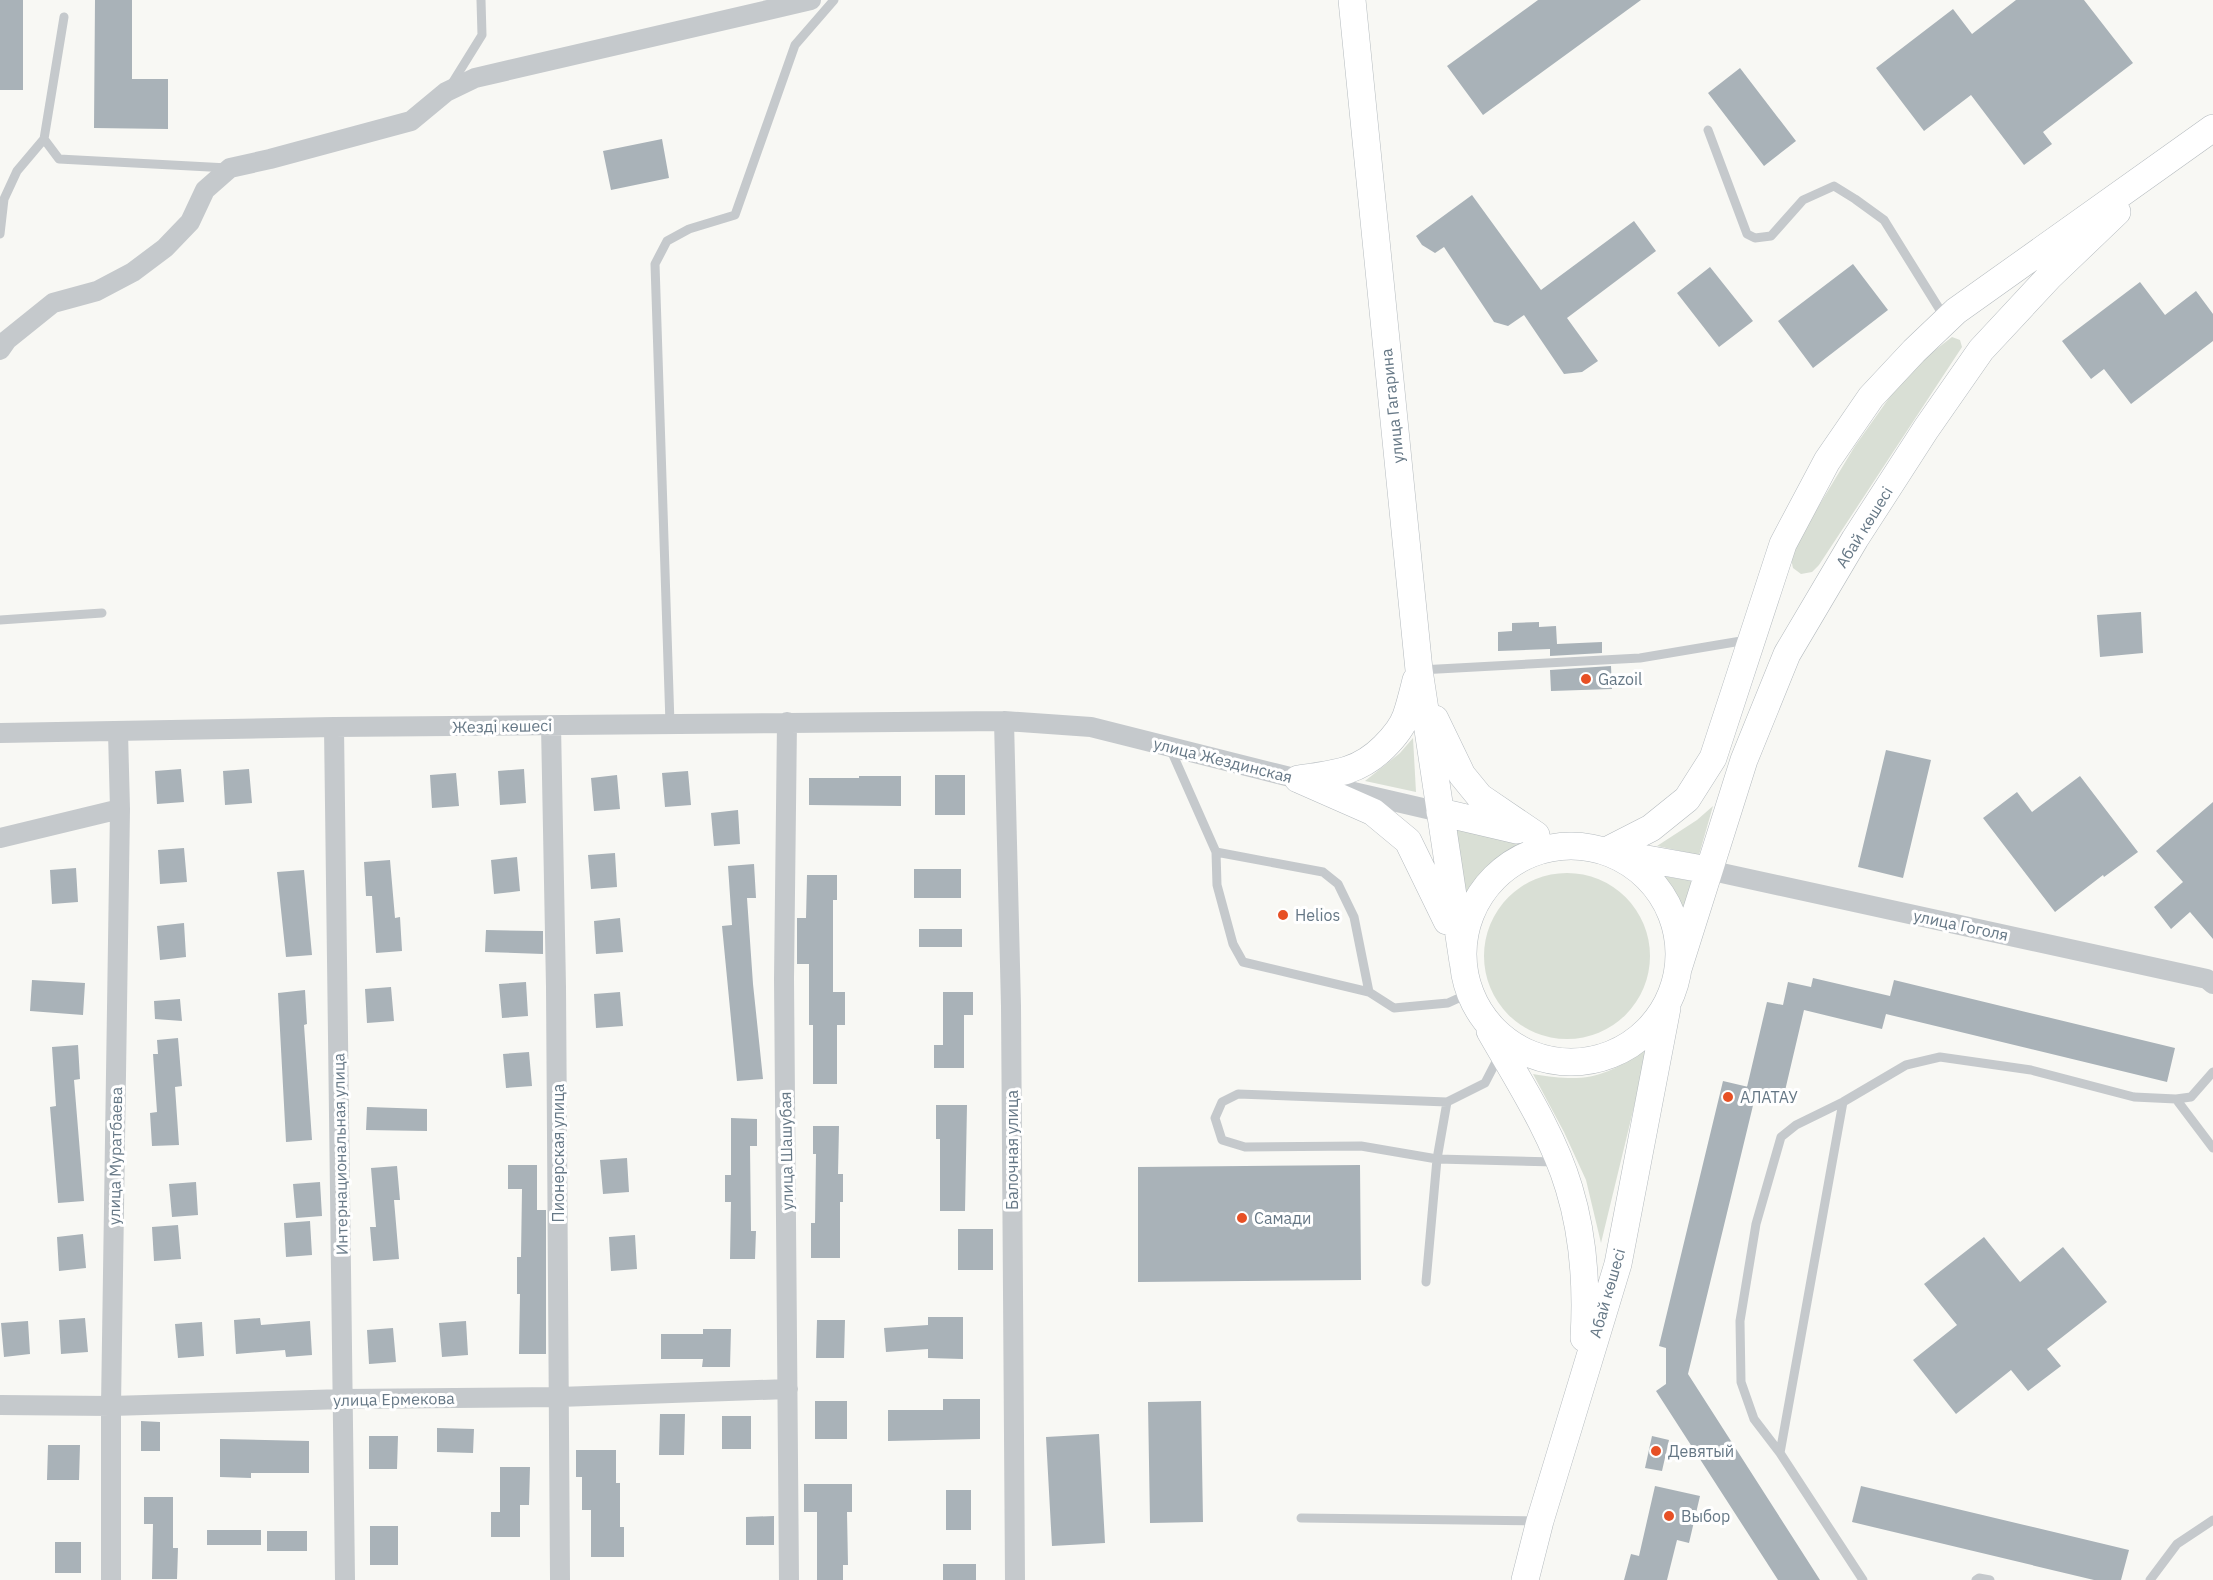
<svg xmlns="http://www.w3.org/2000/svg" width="2213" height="1580" viewBox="0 0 2213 1580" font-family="'IBM Plex Sans',sans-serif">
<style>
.green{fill:#d9dfd5}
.building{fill:#a9b2b8}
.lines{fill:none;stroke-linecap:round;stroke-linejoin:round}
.secondary-casing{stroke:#b5bbbf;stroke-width:28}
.lane{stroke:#c5c9cc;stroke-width:9}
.street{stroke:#c5c9cc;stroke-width:20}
.secondary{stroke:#fff;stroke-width:27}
.poi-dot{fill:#e75025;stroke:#fff;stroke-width:2}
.labels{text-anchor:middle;stroke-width:6;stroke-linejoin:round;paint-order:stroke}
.street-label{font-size:16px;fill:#667886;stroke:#fff}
.poi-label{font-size:16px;fill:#667886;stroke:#fff;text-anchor:start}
</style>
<rect width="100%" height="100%" fill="#f8f8f4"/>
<path class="green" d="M1952 337 1960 340 1962 347 1819 565 1812 572 1801 574 1793 568 1791 559 1806 527 1855 446 1899 384 1921 361Z
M1413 738 1416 792 1365 781 1400 753Z
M1713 806 1699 855 1657 846 1697 820Z
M1455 828 1526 842C1501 859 1480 875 1463 899Z
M1484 956a83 83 0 1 1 166 0a83 83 0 1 1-166 0Z
M1650 874 1693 881 1681 924 1663 890Z
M1648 1049 1601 1243 1586 1180 1564 1132 1533 1074C1586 1083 1603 1078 1648 1049Z"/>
<path class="building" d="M0 0H23V90H0Z
M95 0H132V79H168V129L94 128Z
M1538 0H1641L1483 115 1447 66Z
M2016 0H2084L2133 63 2043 132 2052 144 2024 165 1971 95 1924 131 1876 68 1953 9 1972 34Z
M1740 68 1796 141 1764 166 1708 93Z
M662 139 669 178 611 190 603 151Z
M1472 195 1541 290 1634 221 1656 251 1567 318 1598 361 1582 372 1564 374 1524 315 1508 326 1494 322 1444 247 1435 253 1422 245 1416 236Z
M1853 264 1888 310 1813 368 1778 321Z
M1710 267 1753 321 1719 347 1677 293Z
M2140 282 2165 315 2196 291 2213 314V341L2131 404 2104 369 2091 379 2062 341Z
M2141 612 2143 653 2100 657 2097 615Z
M1539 622V627L1556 626 1557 644 1602 642V653L1550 656V649L1498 651V632L1512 631V623Z
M1611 666 1612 689 1551 691 1550 670Z
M1886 750 1931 760 1903 878 1858 867Z
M181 769 184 802 157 804 155 771Z
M249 769 252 803 225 805 223 771Z
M524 769 526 803 500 805 498 771Z
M688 771 691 805 665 807 662 773Z
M456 773 459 806 432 808 430 775Z
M617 775 620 809 594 811 591 778Z
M935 775H965V815H935Z
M859 776H901V806L809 805V778H859Z
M2080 776 2138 852 2104 877 2103 875 2055 912 1983 818 2017 792 2032 812Z
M2213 802V939L2190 912 2171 929 2154 907 2183 882 2156 851Z
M738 810 740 844 714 846 711 813Z
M184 848 187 882 160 884 158 850Z
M615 853 617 887 591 889 588 855Z
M517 857 520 891 494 894 491 860Z
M390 860 395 918 400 917 402 951 376 953 372 896H366L364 862Z
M754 864 756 898H747L753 984 763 1079 737 1081 722 926 732 925 728 866Z
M76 868 78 902 52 904 50 870Z
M914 869H961V898H914Z
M304 870 312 955 286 957 277 872Z
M807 875H837V900H833V992H845V1025H837V1084H813V1025H809V964H797V918H806Z
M620 918 623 952 596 954 594 921Z
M184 923 186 957 160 960 157 926Z
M919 929H962V947H919Z
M486 930 543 931V954L485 952Z
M1813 978 1890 996 1894 980 2175 1048 2167 1082 1886 1014 1882 1029 1804 1010 1784 1095 1747 1087 1767 1002 1783 1005 1788 982 1811 987Z
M32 980 85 983 83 1015 30 1011Z
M526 982 528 1016 502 1018 499 984Z
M391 987 394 1021 367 1023 365 989Z
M305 990 307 1024 304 1025 312 1140 286 1142 278 993Z
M620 992 623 1026 596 1028 594 994Z
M943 992H973V1015H964V1068H934V1045H943Z
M180 999 182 1021 155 1019 154 1001Z
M178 1038 182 1086 175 1087 179 1145 152 1146 150 1113 157 1112 153 1054H158L157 1040Z
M78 1045 80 1079 74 1080 84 1201 58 1203 50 1107 56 1106 52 1047Z
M529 1052 532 1086 506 1088 503 1054Z
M1723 1081 1757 1089 1688 1374 1820 1580H1778L1656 1391 1666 1384V1348L1659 1346Z
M936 1105H967L965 1211H940V1139H936Z
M367 1107 427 1109V1131L366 1130Z
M731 1118 757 1119V1146H750L751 1231H756L755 1259H730L731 1202H725V1175H731Z
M813 1126H839L838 1174H843V1202H840V1258H811V1223H815L816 1154H813Z
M627 1158 629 1192 603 1194 600 1160Z
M508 1165H537V1210H546V1354H519L520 1294H517V1257H521L522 1189H508Z
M1360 1165 1361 1280 1138 1282V1167Z
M397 1166 400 1200H394L399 1259 373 1261 370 1227H376L371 1168Z
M196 1182 198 1215 172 1217 169 1184Z
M320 1182 322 1216 296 1218 293 1184Z
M310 1221 312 1255 286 1257 284 1223Z
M178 1225 181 1259 154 1261 152 1227Z
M958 1229H993V1270H958Z
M83 1234 86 1268 59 1271 57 1237Z
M635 1235 637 1269 611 1271 609 1237Z
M1984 1237 2020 1282 2063 1247 2107 1302 2047 1349 2061 1366 2028 1391 2011 1370 1956 1414 1913 1360 1957 1325 1924 1284Z
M928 1317H963V1359L928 1358V1349L886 1352 884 1328 928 1325Z
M85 1318 88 1352 61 1354 59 1320Z
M260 1318 261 1325 310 1321 312 1355 286 1357 285 1350 236 1354 234 1320Z
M817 1320H845L844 1358H816Z
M28 1321 30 1354 4 1357 1 1323Z
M466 1321 468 1355 442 1357 439 1323Z
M202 1322 204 1356 178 1358 175 1324Z
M393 1328 396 1362 369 1364 367 1330Z
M703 1329H731L730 1367H702L703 1359H661V1334H703Z
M943 1399H980V1439L888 1441V1410H943Z
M815 1401H847V1439H815Z
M1201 1401 1203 1522 1150 1523 1148 1402Z
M660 1414H685L684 1455H659Z
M722 1416H751V1449H722Z
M141 1421 160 1422V1451H141Z
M437 1428 474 1429 473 1453 437 1452Z
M1099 1434 1105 1543 1052 1546 1046 1437Z
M369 1436H398L397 1469H369Z
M1652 1436 1669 1440 1662 1471 1645 1468Z
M220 1439 309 1441V1473H251V1478L220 1477Z
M48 1445H80L79 1480H47Z
M576 1450H616V1483H620V1527H624V1557H591V1510H582V1477H576Z
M500 1467H530L529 1505H520V1537H491V1512H500Z
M804 1484H852V1512H847L848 1565H843V1580H817V1512H804Z
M1655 1486 1700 1496 1689 1543 1677 1540 1667 1580H1624L1631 1554 1639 1556Z
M1861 1486 2129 1550 2121 1580H2094L1852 1522Z
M946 1490H971V1530H946Z
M144 1497H173V1548H178L177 1579H152L153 1524H144Z
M774 1516V1545H746V1517Z
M370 1526H398V1565H370Z
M207 1530H261V1545H207Z
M267 1531H307V1551H267Z
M55 1542H81V1573H55Z
M943 1564H976V1580H943Z"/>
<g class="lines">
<defs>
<path id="secondary" d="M1352 0 1419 670 1463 962
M1435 719 1462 775 1480 797 1536 835
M1298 779 1373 812 1408 841 1447 921
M1298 779C1333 774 1358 773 1384 747 1393 738 1402 728 1406 716 1410 705 1413 692 1416 680
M1440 812 1517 830
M1463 954a108 108 0 1 1 216 0a108 108 0 1 1-216 0Z
M1606 851 1651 828 1687 799 1713 758 1783 544 1827 461 1871 397 1914 351 1956 311 2213 128
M1619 854 1708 870
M1678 969 1744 760 1787 654 1855 539 1926 429 1981 350 2049 277 2117 212
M1490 1031C1518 1080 1553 1134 1569 1188 1584 1237 1587 1287 1584 1338
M1525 1580 1540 1521 1618 1264 1667 1008"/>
</defs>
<use href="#secondary" class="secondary-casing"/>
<path class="lane" d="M64 17 44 139 59 159 228 168
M451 85 482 35 481 0
M1708 130 1747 234 1755 238 1771 236 1803 200 1834 186 1855 199 1884 220 1945 318
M0 234 4 199 17 171 44 139
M0 620 102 613
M1420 670 1640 658 1747 640
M670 724 655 264 667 241 689 229 735 215 795 45 834 0
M1170 748 1216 852 1217 885 1233 944 1243 962 1369 992 1394 1008 1448 1003 1470 993
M1216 852 1323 872 1338 884 1354 917 1369 992
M1499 1056 1485 1083 1447 1102 1238 1094 1222 1102 1215 1118 1222 1140 1245 1147 1361 1146 1437 1159 1556 1162
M2176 1099 2213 1148
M1426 1282 1437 1159 1447 1102
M1780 1453 1843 1102
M1301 1518 1537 1521
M1863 1580 1780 1453 1754 1419 1741 1382 1740 1321 1756 1224 1781 1137 1796 1125 1843 1102 1906 1065 1940 1057 2031 1070 2134 1097 2176 1099 2191 1097 2213 1072
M1976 1580 1979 1578 1990 1580
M2150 1580 2177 1544 2213 1520"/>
<path class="street" d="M0 350 7 340 53 303 97 291 133 272 165 248 190 222 205 190 230 168 270 159 411 121 446 92 475 78 811 0
M1004 721 1011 1006 1015 1580
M787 722 784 979 789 1580
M551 725 556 987 560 1580
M334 727 345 1580
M0 733 334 727 1004 721 1091 727 1310 782
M1345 790 1440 812
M0 838 120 809
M1708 870 2207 979 2213 984
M0 1405 111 1406 344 1399 559 1397 788 1389
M111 1580V1406L120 809 118 732"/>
<use href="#secondary" class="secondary"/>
</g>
<g class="poi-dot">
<circle cx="1586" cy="679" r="6"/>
<circle cx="1283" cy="915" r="6"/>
<circle cx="1728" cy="1097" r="6"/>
<circle cx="1242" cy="1218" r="6"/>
<circle cx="1656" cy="1451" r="6"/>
<circle cx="1669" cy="1516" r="6"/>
</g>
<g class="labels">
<g class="street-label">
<text transform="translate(1392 406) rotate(-96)" y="6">улица Гагарина</text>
<text transform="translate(1864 527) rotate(-58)" y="6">Абай көшесі</text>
<text transform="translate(502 726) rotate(-1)" y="6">Жезді көшесі</text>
<text transform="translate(1223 760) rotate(14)" y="6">улица Жездинская</text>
<text transform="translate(1961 925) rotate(12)" y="6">улица Гоголя</text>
<text transform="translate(1012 1150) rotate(-90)" y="6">Балочная улица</text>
<text transform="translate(786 1151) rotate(-91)" y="6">улица Шашубая</text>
<text transform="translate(558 1153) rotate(-90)" y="6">Пионерская улица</text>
<text transform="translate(340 1154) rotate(-91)" y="6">Интернациональная улица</text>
<text transform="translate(115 1156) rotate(-89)" y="6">улица Муратбаева</text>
<text transform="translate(1607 1293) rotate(-74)" y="6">Абай көшесі</text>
<text transform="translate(394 1399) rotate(-1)" y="6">улица Ермекова</text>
</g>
<g class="poi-label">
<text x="1598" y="685">Gazoil</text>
<text x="1295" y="921">Helios</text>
<text x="1740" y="1103">АЛАТАУ</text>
<text x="1254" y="1224">Самади</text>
<text x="1668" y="1457">Девятый</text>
<text x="1681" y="1522">Выбор</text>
</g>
</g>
</svg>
